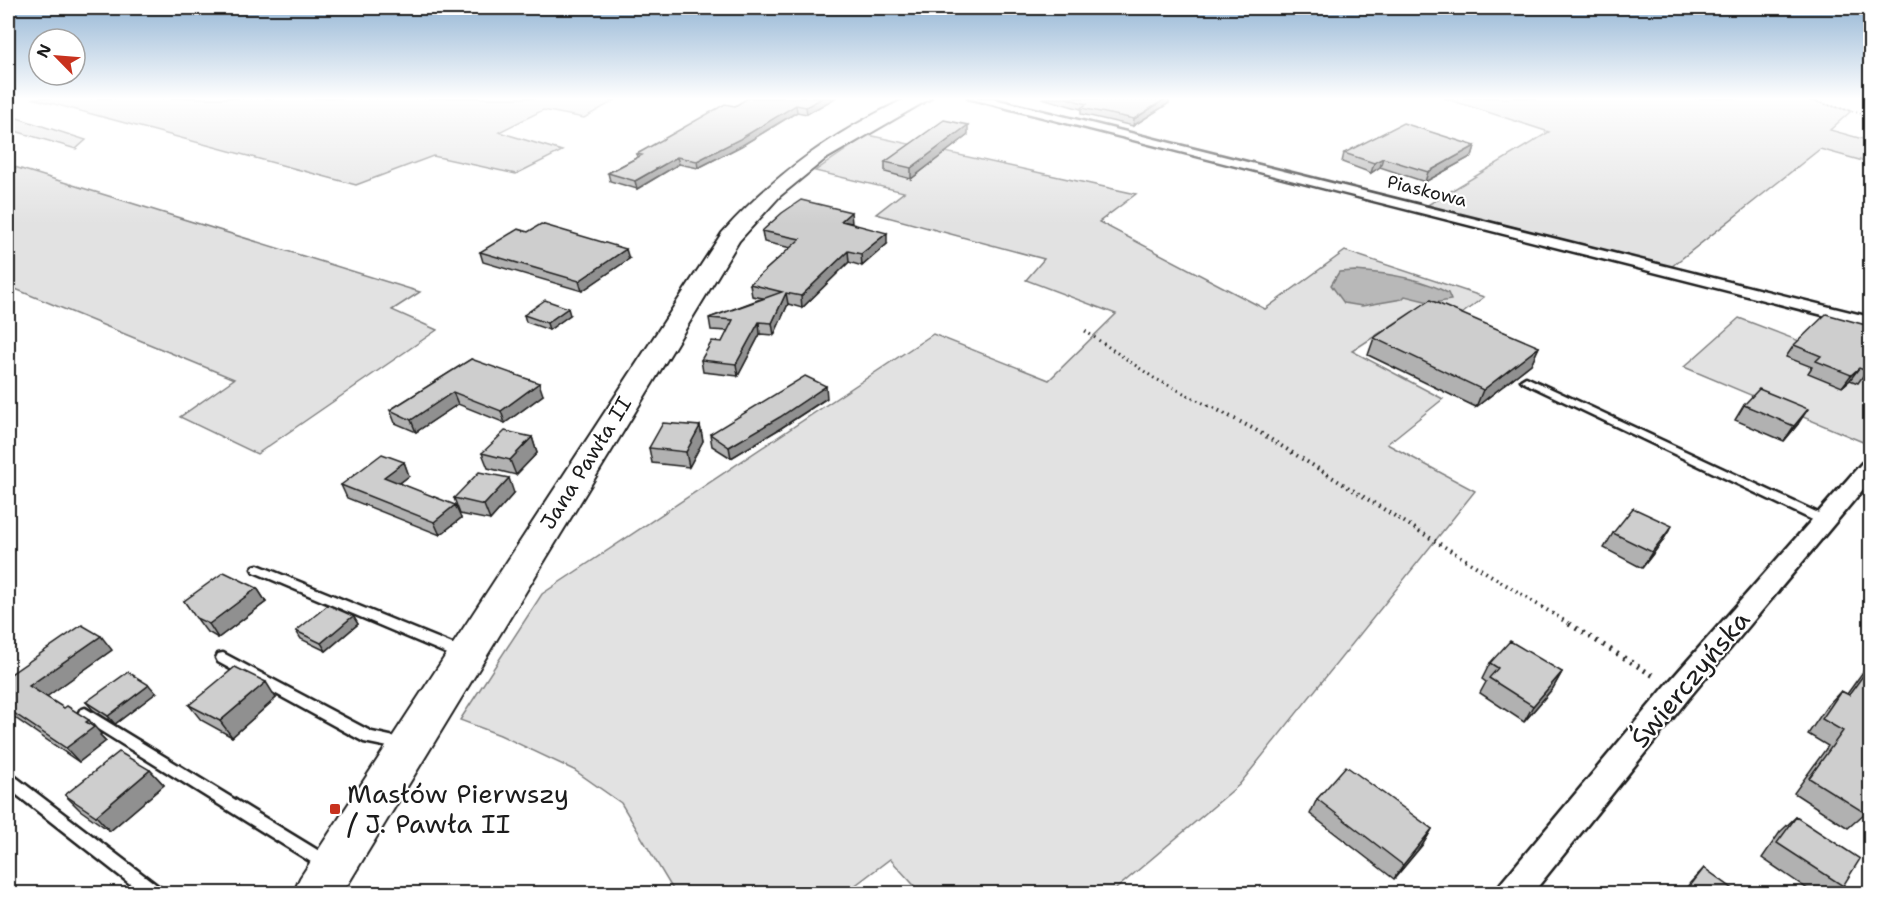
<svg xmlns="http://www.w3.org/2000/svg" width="1878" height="901" viewBox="0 0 1878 901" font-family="'Shantell Sans',sans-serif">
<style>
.green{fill:#e2e2e2;stroke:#7f7f7f;stroke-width:1.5}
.water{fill:#b8b8b8;stroke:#7a7a7a;stroke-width:1.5}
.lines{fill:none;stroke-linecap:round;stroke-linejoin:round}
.lane-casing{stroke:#1c1c1c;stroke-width:5}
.street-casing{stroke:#1c1c1c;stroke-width:5}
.secondary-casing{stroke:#1c1c1c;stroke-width:4}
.path-far3{stroke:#1c1c1c;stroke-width:2;stroke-dasharray:1 3;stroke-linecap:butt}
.path-far2{stroke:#1c1c1c;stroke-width:3;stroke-dasharray:1.5 4;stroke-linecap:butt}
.path-far1{stroke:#1c1c1c;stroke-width:4;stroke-dasharray:1.5 4.5;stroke-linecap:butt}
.path{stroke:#1c1c1c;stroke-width:5;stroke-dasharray:2 6;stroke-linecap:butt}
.lane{fill:#fff;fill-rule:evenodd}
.street{fill:#fff;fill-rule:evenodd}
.secondary{fill:#fff;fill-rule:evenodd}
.wall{fill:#b1b1b1;stroke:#1c1c1c;stroke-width:1.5}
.shaded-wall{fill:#909090;stroke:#1c1c1c;stroke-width:1.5}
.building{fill:#cecece;stroke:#1c1c1c;stroke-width:1.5}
.poi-dot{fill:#c8321e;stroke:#fff;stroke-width:2}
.labels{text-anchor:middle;stroke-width:4.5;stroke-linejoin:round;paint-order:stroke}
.far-street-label{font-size:18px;fill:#1c1c1c;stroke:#fff}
.street-label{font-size:21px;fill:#1c1c1c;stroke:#fff}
.near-street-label{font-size:26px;fill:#1c1c1c;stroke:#fff}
.near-poi-label{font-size:26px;fill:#1c1c1c;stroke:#fff;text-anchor:start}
</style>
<rect width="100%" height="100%" fill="#fff"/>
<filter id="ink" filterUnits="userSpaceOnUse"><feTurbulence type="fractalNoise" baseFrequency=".0167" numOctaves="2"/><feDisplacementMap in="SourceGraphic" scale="12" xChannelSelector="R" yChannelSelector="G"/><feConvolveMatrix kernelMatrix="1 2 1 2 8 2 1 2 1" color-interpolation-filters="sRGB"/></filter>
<g filter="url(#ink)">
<path class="green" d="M32 98H619L584 118 543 110 499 132 562 151 516 174 433 156 356 185Z
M1444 98H1802L1851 111 1830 130 1870 141V163L1820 149 1671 267 1426 206 1549 132Z
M8 115 86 140 76 149 8 129Z
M868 135 1136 194 1099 222 1265 309 1345 251 1484 297 1455 319 1412 312 1352 351 1443 399 1387 444 1475 491 1239 785 1111 893H921L890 859 845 893H675L621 803 574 770 500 735 460 720 542 594 933 334 1049 380 1116 314 1026 280 1044 259 876 214 904 192 815 171Z
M8 165 420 292 392 310 437 330 257 454 180 417 234 379 8 286Z
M1739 318 1870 368V445L1684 367Z"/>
<path class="water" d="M1355 271C1386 273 1421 278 1448 293L1451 300 1433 303 1405 296 1402 299 1362 306 1344 303 1331 285 1339 272Z"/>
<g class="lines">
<defs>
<path id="lane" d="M1526 377 1829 518 1831 521 1829 524H1821L1523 382 1521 380Z
M258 565 467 650 468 654 467 658 462 659 457 658 254 572 252 569 254 566Z
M223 653 372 732 408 740 410 744 408 748 403 750 364 742 218 662 216 658 218 654Z
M85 708 329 857 332 862 329 867 324 869 319 867 80 718 78 714 80 710Z
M8 774 13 775 162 889 164 894H143L8 788Z"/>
<path id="street" d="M968 98H990L1870 317V327Z
M1870 461V481L1688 699 1532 894H1496L1501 883 1668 683 1862 463Z"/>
<path id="secondary" d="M907 98H931L824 160 780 196 739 241 342 894H293L300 878 722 233C777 172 833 133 907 98Z"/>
</defs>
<use href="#lane" class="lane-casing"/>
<use href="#street" class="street-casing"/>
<use href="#secondary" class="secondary-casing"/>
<path class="path-far3" d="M1802 98 1870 116"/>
<path class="path-far2" d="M1085 331 1154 378 1211 407"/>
<path class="path-far1" d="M1208 405 1254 429 1571 625"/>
<path class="path" d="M1569 624 1657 678"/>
<use href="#lane" class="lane"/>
<use href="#street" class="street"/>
<use href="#secondary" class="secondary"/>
</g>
<path class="wall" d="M835 98 807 114 797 112 741 146 698 168 679 164 637 189 610 181 608 173 638 157 637 154 735 106Z
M1042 98H1169V103L1133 126 1081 114V109Z
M968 135 911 179 885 172V162Z
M1475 146 1472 156 1425 182 1380 167 1371 173 1342 162 1344 153Z
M762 231 887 244 862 266 849 262 802 308 788 304 774 335 760 334 738 376 703 372 701 360 722 342 728 331 711 330 709 318 763 298 752 296 750 284 791 248 764 242Z
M480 252 629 259 582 291 483 262Z
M524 315H570L549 330 526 322Z
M1870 332V366L1858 383 1850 380 1842 387 1808 373 1812 367 1786 357 1794 345Z
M1374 338 1539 347 1531 364 1476 407 1368 355Z
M471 359 543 395 505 423 458 404 416 432 395 423 390 410Z
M827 398 781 428 731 458 712 446 710 434Z
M1744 405 1798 424 1784 441 1735 420Z
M700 426 703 441 689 467 652 463 649 448Z
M532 437 537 453 516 475 488 468 482 453Z
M404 462 409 476 400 483 461 518 440 535 347 498 341 485Z
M514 493 490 520 460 514 454 498Z
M1613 533 1662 542 1642 568 1604 548Z
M257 588 266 602 218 638 206 631 184 601Z
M353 616 358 624 326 651 301 639 296 631Z
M112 650 46 697 101 734 100 735 106 741 79 762 12 716 8 719V676Z
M1870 662V802L1865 813 1848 828 1794 793 1828 746 1808 734 1827 706 1841 691 1847 694Z
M1490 663 1562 672 1553 688 1524 722 1480 693 1486 682 1482 679Z
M156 693 115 724 93 710 86 702Z
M276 698 232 737 201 720 189 705Z
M150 770 164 785 110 831 80 810 65 795Z
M1317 799 1432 829 1423 844 1394 879 1310 814Z
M1796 817 1843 886 1834 894H1815L1762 858 1780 832Z
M1704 868 1740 894H1682L1690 883Z"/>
<path class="shaded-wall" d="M822 98H835L807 114 806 107Z
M1167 98H1169V103L1133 126 1134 119Z
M796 105 797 112 741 146 698 168 697 161Z
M968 125V135L911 179V168Z
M1475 146 1472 156 1425 182 1428 172Z
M677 157 679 164 637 189 635 181Z
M1383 158 1380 167 1371 173 1374 163Z
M851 212 852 223 841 221Z
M887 233V244L862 266 861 254Z
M626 249 629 259 582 291 579 281Z
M848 251 849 262 802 308 801 296Z
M786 293 788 304 774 335 772 323Z
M568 308 570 315 549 330 547 323Z
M759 322 760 334 738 376 736 364Z
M1539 347 1531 364 1476 407 1483 390Z
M1859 368 1850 380 1842 387 1851 375Z
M539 383 543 395 505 423 501 411Z
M826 386 827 398 781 428 731 458 729 447Z
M453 392 458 404 416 432 411 420Z
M1808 409 1798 424 1784 441 1794 426Z
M700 426 703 441 689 467 686 452Z
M532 437 537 453 516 475 510 460Z
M404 462 409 476 390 490 384 477Z
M509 478 514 493 490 520 484 505Z
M455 505 461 518 440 535 434 522Z
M1672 526 1662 542 1642 568 1652 552Z
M257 588 266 602 218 638 209 624Z
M353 616 358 624 326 651 321 643Z
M101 636 112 650 42 700 29 686Z
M1562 672 1553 688 1524 722 1533 706Z
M266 682 276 698 232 737 220 721Z
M149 685 156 693 115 724 108 716Z
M8 712 12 716 8 719Z
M89 720 101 734 100 735 106 741 79 762 66 748 86 722Z
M150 770 164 785 110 831 96 816Z
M1432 829 1423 844 1394 879 1403 865Z"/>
<path class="building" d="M748 98H822L806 107 796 105 740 139 697 161 677 157 635 181 608 173 642 155 637 154 725 104 735 106Z
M1066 98H1167L1134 119 1081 108 1087 104Z
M944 120 968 125 911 168 885 162Z
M1403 123 1475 146 1428 172 1383 158 1374 163 1344 153Z
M801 200 851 212 841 221 887 233 861 254 848 251 801 296 786 293 772 323 759 322 736 364 701 360 712 341 722 342 733 320 709 318 782 292 750 284 800 239 762 231 782 213Z
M541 224 626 249 579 281 480 252 518 229 528 232Z
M545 300 568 308 547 323 524 315Z
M1430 300 1539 347 1483 390 1374 338Z
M1826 314 1869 326 1865 330 1870 332V365L1867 371 1859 368 1851 375 1816 361 1821 356 1794 345Z
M471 359 539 383 501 411 453 392 411 420 390 410Z
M805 376 826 386 780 417 729 447 710 434Z
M1759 389 1808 409 1794 426 1744 405Z
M663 423 700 426 686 452 649 448Z
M505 431 532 437 510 460 482 453Z
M382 454 404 462 384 477 455 505 434 522 341 485Z
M479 472 509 478 484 505 454 498Z
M1633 508 1672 526 1652 552 1613 533Z
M224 572 257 588 209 624 196 618 184 601Z
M328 605 353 616 321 643 296 631Z
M82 625 101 636 29 686 64 708 67 706 89 720 86 722 94 727 66 748 8 709V676Z
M1510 641 1562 672 1533 706 1489 678 1498 668 1490 663Z
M1870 666V802L1865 813 1809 778 1843 731 1822 719 1841 691 1849 695Z
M235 667 266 682 220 721 189 705Z
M128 672 149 685 108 716 86 702Z
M119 752 150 770 96 816 65 795Z
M1346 766 1432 829 1403 865 1317 799Z
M1796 817 1860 859 1843 886 1777 843Z
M1704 868 1740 894H1692L1687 890Z
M8 884 20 894H8Z"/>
</g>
<linearGradient id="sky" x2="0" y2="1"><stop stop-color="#95b6d5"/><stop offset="0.44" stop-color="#fff"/><stop offset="1" stop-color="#fff" stop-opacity="0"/></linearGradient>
<rect width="1878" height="224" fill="url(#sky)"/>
<rect class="poi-dot" x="329" y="803" width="12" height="12" rx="3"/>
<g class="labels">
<g class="far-street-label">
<text transform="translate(1427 191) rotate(14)" y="6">Piaskowa</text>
</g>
<g class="street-label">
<text transform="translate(586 463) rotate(-58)" y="7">Jana Pawła II</text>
</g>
<g class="near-street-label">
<text transform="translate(1690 679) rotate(-50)" y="9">Świerczyńska</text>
</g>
<g class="near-poi-label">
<text x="347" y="803">Masłów Pierwszy<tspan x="347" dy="30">/ J. Pawła II</tspan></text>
</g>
</g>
<rect width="1878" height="901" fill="none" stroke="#fff" stroke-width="30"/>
<rect x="15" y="15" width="1848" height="871" fill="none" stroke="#1c1c1c" stroke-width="2" filter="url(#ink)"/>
<g transform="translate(57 57) rotate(295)"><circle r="28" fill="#ffffff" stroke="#a4a4a4" stroke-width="1.5"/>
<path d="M0-4.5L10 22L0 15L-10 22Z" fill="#c8321e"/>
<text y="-9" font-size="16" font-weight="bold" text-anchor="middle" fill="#1c1c1c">N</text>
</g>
</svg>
